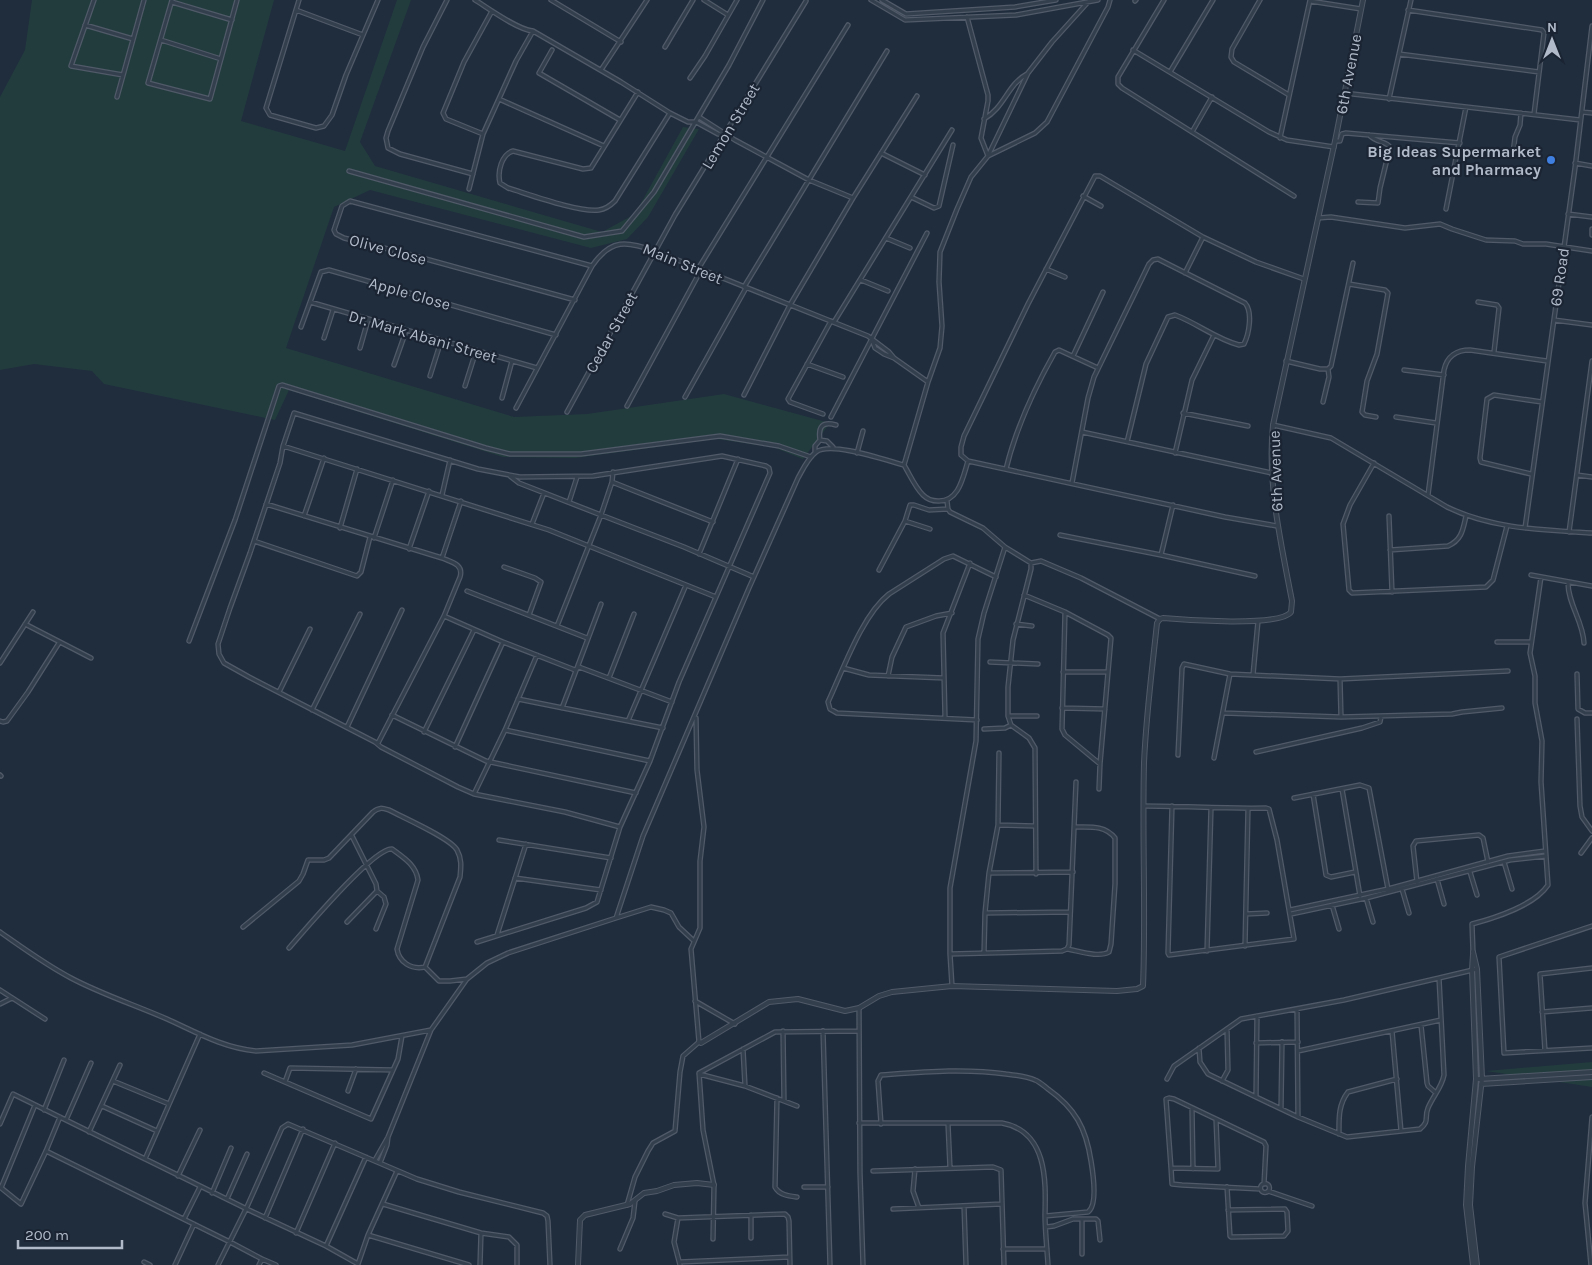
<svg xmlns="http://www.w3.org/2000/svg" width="1592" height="1265" viewBox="0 0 1592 1265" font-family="Karla,sans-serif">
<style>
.green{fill:#223c3e}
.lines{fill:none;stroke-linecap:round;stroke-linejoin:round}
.minor-casing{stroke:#505a68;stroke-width:5.5}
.tertiary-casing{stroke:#505a68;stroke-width:6}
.minor{stroke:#343f4d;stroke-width:3}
.tertiary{stroke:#343f4d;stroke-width:4}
.shop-dot{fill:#3f7fe0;stroke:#1a2432;stroke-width:2}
.labels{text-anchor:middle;stroke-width:4.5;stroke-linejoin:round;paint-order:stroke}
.street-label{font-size:16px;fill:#b0bac9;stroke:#1a2432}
.poi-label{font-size:16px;font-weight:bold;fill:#b0bac9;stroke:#1a2432;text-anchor:end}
</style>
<rect width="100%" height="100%" fill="#202d3d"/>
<path class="green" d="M32 0H274L241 121 345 151 397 0H411L360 142 375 166 602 232 635 214 683 127 699 129 648 217 627 239 591 248 370 190 334 207 286 348 514 417 587 414 724 394 830 423 803 459 773 447 716 439 575 458 503 457 289 390 275 420 104 384 92 371 34 364 0 370V97L25 50Z
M1592 1062V1087L1486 1071Z"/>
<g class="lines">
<defs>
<path id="minor" d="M94 0 71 66 123 75
M172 0 148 83 210 99 237 0
M299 0 266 108 270 115 316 128 324 126 332 115 346 75 378 0
M447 0 423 47 388 131 386 138 388 148 400 154 473 174
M475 0C488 8 518 30 533 31L621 82 670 113 688 122H696L718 134 725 135
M551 0 621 42
M704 0 728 15
M871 0 905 20 1016 15 1098 0
M882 0 906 14 1015 7 1056 0
M1164 0 1118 77V84L1122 88 1294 196
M1260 0 1232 49 1231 57 1234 62 1289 95
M1135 1 1136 0
M1310 1 1361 9
M172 2 232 20
M296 10 363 35
M1408 10 1542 30 1544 33 1534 114
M85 25 133 39
M161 40 221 59
M665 47 693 0
M552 50 539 73 620 120
M1133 50 1269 132 1287 140 1334 147
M1399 54 1539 72
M601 70 647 0
M1170 72 1213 0
M690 78 705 56 737 0
M638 92 591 168 583 169 513 151C502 154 497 171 500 183L508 188C528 194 580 213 599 210 606 209 610 206 615 201L670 113
M1344 93 1580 120
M117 97 144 0
M499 99 604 146
M1389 99 1411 0
M1582 112 1592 113
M699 117 735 140 809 180 853 198
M984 119C1005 107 1007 85 1027 74
M1192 132 1212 97
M483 134 446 119 443 113 464 62 492 11
M1280 138 1310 0
M1335 141H1340L1342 134 1346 133 1460 143
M881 153 925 175
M1513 153 1515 137 1520 125 1521 113
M988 156 1035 133 1047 122 1108 7 1110 0
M988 156 1028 73 1052 42 1089 1
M1575 163 1592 166
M349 171 584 237 622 231 654 192 729 65 763 0
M469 189 483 134 516 61 533 31
M1083 196 1101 206
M911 197 934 208 939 206 953 145
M1358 202 1378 203 1380 188 1390 147C1386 141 1377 143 1369 135
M1446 209 1466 107
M1568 214 1592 217
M1318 218 1331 217 1405 228 1440 224 1452 229 1486 240 1515 241 1523 244H1546L1592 251
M1592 235V229
M886 238 910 248
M698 269 848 25
M1046 269 1065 277
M1185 273 1203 237
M861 280 888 291
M1349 284 1385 290 1388 293 1377 354 1367 381 1362 412 1365 415 1376 417
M744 287 887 51
M575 300 408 254 344 238 336 234 334 230 342 206 350 201 592 266
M310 302 537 368
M1478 302 1497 305 1499 308 1494 352
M1554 320 1592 325
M834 322 952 130
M301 327 321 272 329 270 556 335
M324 338 333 310
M872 340 875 348 884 354 894 358 928 382
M360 348 368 320
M1073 356 1103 292
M1286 361 1320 369H1328
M807 364 843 377
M394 365 406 331
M1404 370 1444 375
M430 376 441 341
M465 386 476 351
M744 395 790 305 853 198 917 96
M685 397 746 288
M502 398 512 361
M1323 402 1329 377 1328 369 1331 366 1353 263
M627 406 701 270
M516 408 592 266C611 238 627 241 655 251L868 336 889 352 894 358
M567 412 675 215 806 1
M1183 413 1248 426
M823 414 790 402 788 399 831 321
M831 417 927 233
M1396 417 1436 423
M1273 425 1331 438 1447 507C1492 529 1543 530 1592 533
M1082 432 1272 473
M820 440C818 427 822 421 836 425
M820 440 827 441 833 447
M283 446 294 413 478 469 520 477 593 476 722 456 766 466 769 468 770 473 716 597 679 682 650 761 620 827 597 902 586 908 477 942
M815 452V446L820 440
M857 453 863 431
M1175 453 1192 380 1214 335
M1374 463 1350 505 1343 524 1349 590 1352 593 1486 587 1493 580 1507 526
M904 465 928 382 940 348 942 326 939 282 940 252 957 209 971 177 988 156 981 138 988 101V95L967 17
M1006 469C1016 428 1034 389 1055 352L1059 350 1098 368
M1531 474 1481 462 1480 458 1487 399 1494 395 1542 402
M1577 475 1592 477
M510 476 519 483 601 515 612 482 613 472
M612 482 713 522
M1072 483 1088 398 1094 377 1149 264 1153 260 1158 259 1245 303C1253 312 1249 334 1244 344L1239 345C1216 339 1197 323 1175 315L1168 317 1146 364 1127 442
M442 495 450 460
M1428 495 1444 370C1447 356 1457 350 1470 350L1547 361
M947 501 948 509 950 512 983 528 1005 547 984 613 978 639 976 741 950 888V954L952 986
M569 502 577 477
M266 504 442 558C451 562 464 564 460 577L444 616 378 743
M304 516 324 458
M1389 516 1392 592
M905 521 930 529
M532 524 544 493
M1277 526 1225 517 968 461 961 455V447L964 436 1028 304 1095 176H1100L1203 237 1256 262 1304 279
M340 528 357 469
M1525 528 1575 168 1592 26
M1569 532 1592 361
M1060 535 1161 555 1255 576
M374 538 393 480
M254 541 357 576 361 572 370 537
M1005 547 1031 563V569L1013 640 1008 687V716L1011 725 1029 738 1035 748 1036 874
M409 549 429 491
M1390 550 1448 546C1462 540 1463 529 1466 516
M699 554 738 459
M1161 555 1173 505
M442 558 461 501
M1031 563 1041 561 1081 578 1160 619
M504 567 535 578 541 582 529 615
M879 570 905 521 910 505H914L929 510 948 509
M1531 575 1592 586
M1568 583C1568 604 1583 621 1584 643
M467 591 587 638
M1024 595 1065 612 1108 635 1111 638 1100 764 1065 735 1062 729 1065 612
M444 616 503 642 575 670 579 667 672 702
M25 624 91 658
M1016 624 1032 626
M557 626 601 515 684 547 754 577
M189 641 235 520 279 386 282 385 486 448 510 454H581L720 436 779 446 811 457
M1497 642H1531
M990 662 1038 664
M0 663 33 612
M843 668 869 675 944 678
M1063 672H1107
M1577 674 1578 709 1585 713H1592
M1253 675 1258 621
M888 676 892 657 906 627 936 616 952 613
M609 678 634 614
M1340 679 1341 717
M279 692 310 629
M518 699 663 728
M562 708 601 604
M1062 708 1105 709
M312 710 360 614
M1224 713 1341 717 1452 714 1462 712 1502 708
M392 715 486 761 636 793
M1008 716H1037
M945 717 943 633 970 563
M1577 719 1580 806 1582 817 1592 831
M977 720 837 713 830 709 828 702C843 670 862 615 889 594L944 559 953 556 996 577
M0 721 3 722 7 721 28 692 59 643
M628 721 686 585
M347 727 402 610
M984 729 1005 728 1011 725
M505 730 650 761
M424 732 474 630
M455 747 503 642
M1256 752 1362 728 1380 722 1381 717
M1178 755 1182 668 1184 664 1230 674 1340 679 1508 671
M1214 758 1230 674
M0 775 1 776
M1099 789 1100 764
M1342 789 1360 896
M474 794 505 730 537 655
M1313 794 1326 875 1331 877 1355 872
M1294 798 1360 785 1369 788 1388 889
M1144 806C1185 806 1225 809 1266 808L1269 809 1277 840 1294 939 1169 955 1168 953 1172 806
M998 825 1035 826
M620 827 565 812 474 794 458 787 381 747 375 742 249 677 224 663 219 654 218 644 230 608 250 553 280 463 283 446 549 530 716 597
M499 840 611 858
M1581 853 1592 838
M1504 862 1512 889
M1470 872 1477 895
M989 873 1073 872
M515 878 601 890
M1437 879 1444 904
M1417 882 1413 846 1416 841 1479 835 1483 838 1488 862
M1402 889 1409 913
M1366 898 1373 922
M1332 905 1339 929
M1290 910 1388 889 1508 856 1545 851
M985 913 1070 912
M1246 914 1267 913
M1291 914 1366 898 1510 860 1546 856
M616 918 651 907 664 910 671 913 679 927 694 941
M347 922 377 891 376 884 352 836
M1592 926 1499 957 1504 1053 1592 1048
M243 927 299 881 303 874 308 860H324L329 858 373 812C379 807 382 808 389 810 404 818 450 838 457 850 462 859 461 867 460 877L425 967 439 981H450L467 979
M376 929 386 904 384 897 377 891
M0 932C23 948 46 965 71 978 101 994 135 1005 167 1019 196 1032 223 1048 256 1051L352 1045 431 1030
M497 935 526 844
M1245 946 1248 809
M289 948C304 931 374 847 392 849 404 858 416 865 418 880L397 949C399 962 411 970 425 967
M1067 949C1079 951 1099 958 1109 952L1111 944 1115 884V838C1105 825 1090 827 1075 827
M1207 951 1211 808
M1473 952 1472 924C1495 918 1535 905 1548 885L1541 782 1542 741 1535 703V676L1530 653 1541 577
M984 953 985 913 989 873 998 825 999 753
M950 954 1062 951 1067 949 1069 945 1076 782
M1439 978 1477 969
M0 990 45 1019
M695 1001 735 1024
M0 1004 12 998
M859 1008 860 1173 863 1265
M1542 1012 1592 1008
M1421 1025 1427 1083 1428 1086 1436 1093
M783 1031 784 1101
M823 1031 830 1265
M1392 1031 1401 1131
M1256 1043 1298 1042
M1199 1048 1200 1062 1208 1074 1298 1117 1297 1009
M743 1049 745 1086
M1298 1051 1441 1020
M1545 1051 1540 974 1592 968
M264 1073 371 1119 398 1059 402 1036
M699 1074 745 1086 797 1106
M1167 1079 1174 1066 1241 1019 1344 1000 1439 978 1444 1075C1442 1087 1433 1096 1428 1108 1424 1118 1430 1121 1420 1129L1347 1137 1298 1117
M113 1081 169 1104
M1222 1081 1228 1070 1227 1029
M285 1082 290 1068 393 1070
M348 1091 356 1069
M1256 1096 1257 1016
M777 1098 775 1187C779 1195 789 1196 797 1197
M1169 1098 1174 1099 1216 1119 1218 1169 1171 1168 1166 1099Z
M102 1106 157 1131
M1192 1108 1193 1169
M1281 1108 1282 1042
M44 1110 64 1060
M1216 1119 1264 1142 1266 1146 1264 1184
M66 1120 91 1063
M859 1123H1002C1047 1131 1046 1180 1045 1215 1045 1231 1047 1248 1048 1265
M0 1124 13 1094 253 1212 326 1246 358 1264 368 1235 397 1171
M881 1124 878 1081 881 1075C922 1072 964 1068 1006 1074 1015 1075 1026 1076 1035 1080 1040 1082 1044 1086 1048 1089 1075 1108 1086 1128 1091 1161 1093 1173 1098 1205 1088 1212L1045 1216
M948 1124 950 1168
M89 1132 120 1065
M1339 1134C1339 1119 1338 1105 1348 1092L1397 1079
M46 1151 230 1242 262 1259 259 1265
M145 1159 200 1034
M375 1160 388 1137 431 1030 467 979 487 963 508 953 616 918 643 836 749 588 798 478C803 469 808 458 816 452 831 441 885 460 904 465 910 475 915 487 923 495 927 499 932 501 938 501 959 502 963 477 968 461
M380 1163 387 1145 388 1137
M1171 1168 1172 1184 1182 1185 1260 1189
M915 1169 913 1191 919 1208
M873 1171 993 1167 1001 1170 1004 1265
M178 1176 200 1130
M1260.5 1188a4.5 4.5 0 1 1 9 0a4.5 4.5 0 1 1-9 0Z
M0 1187 21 1204 46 1151 60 1117
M804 1187H828
M1227 1187 1230 1236 1231 1237 1284 1236 1288 1231 1287 1212 1285 1209 1228 1210
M1 1188 35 1105
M1268 1191 1312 1206
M212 1193 231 1148
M227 1199 247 1154
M383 1204 481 1233 509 1237 517 1245V1265
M627 1205 635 1177 648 1151 653 1143 675 1131 680 1072 683 1056 699 1042 691 949 700 928V861L704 827 697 770 696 718
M964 1206 966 1265
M893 1209 1001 1204
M665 1214 678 1218 785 1214 788 1217 789 1221 790 1265
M751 1215V1238
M265 1218 303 1129
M678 1218 674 1242 680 1265
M184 1219 200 1187
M1082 1219V1254
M1046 1227 1054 1226 1073 1219H1096L1098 1221 1100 1240
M296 1233 335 1143
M368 1235 469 1265
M713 1239 714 1185 703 1130 699 1073 775 1032 859 1031
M326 1246 366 1157
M620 1249 633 1218 635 1201
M1003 1249H1047
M262 1259 276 1265
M144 1262 150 1265
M680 1262 789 1257
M175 1265 194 1224
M218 1265 246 1209 282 1128 288 1124 417 1179 459 1192 543 1213 547 1216 548 1221 550 1265
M480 1265 481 1233
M1591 1265 1585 1203 1592 1117"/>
<path id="tertiary" d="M1473 952 1477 969 1482 1078 1472 1167 1470 1205 1477 1265
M699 1042 701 1043 769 1002 798 999 845 1011 859 1008 879 996 892 992 952 986 1117 991 1137 989 1143 986C1146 912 1142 837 1144 763 1146 716 1152 670 1157 623L1160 619 1163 618C1184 620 1280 627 1291 612L1292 601C1281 543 1267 484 1273 425L1335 141 1363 0
M1479 1079 1592 1072
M1481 1084 1592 1077
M578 1265 580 1220 585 1215 630 1204 644 1193 657 1191 674 1185 697 1183 714 1185
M1473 1265 1466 1205 1468 1166 1476 1079 1472 970 1473 954"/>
</defs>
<use href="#minor" class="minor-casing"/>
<use href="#tertiary" class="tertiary-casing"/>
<use href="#minor" class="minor"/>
<use href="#tertiary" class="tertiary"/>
</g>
<circle class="shop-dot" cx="1551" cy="160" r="5"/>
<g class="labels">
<g class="street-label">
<text transform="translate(1348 74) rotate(-79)" y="6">6th Avenue</text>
<text transform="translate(730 126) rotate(-59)" y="6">Lemon Street</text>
<text transform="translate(388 249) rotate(15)" y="6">Olive Close</text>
<text transform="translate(683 263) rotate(22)" y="6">Main Street</text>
<text transform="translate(1559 277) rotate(-82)" y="6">69 Road</text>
<text transform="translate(410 293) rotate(16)" y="6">Apple Close</text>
<text transform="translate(611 332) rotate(-61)" y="6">Cedar Street</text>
<text transform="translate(423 336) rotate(16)" y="6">Dr. Mark Abani Street</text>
<text transform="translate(1275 471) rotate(-92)" y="6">6th Avenue</text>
</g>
<g class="poi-label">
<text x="1541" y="157">Big Ideas Supermarket<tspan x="1541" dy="18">and Pharmacy</tspan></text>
</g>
</g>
<g transform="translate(1552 40)" stroke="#1a2432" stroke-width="4" paint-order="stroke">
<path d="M0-4L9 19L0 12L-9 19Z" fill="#b0bac9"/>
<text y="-8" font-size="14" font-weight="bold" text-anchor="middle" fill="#b0bac9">N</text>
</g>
<path d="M18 1240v8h104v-8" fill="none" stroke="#b0bac9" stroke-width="2.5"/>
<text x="25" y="1240" font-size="15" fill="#b0bac9" stroke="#1a2432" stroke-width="4" paint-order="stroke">200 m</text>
</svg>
